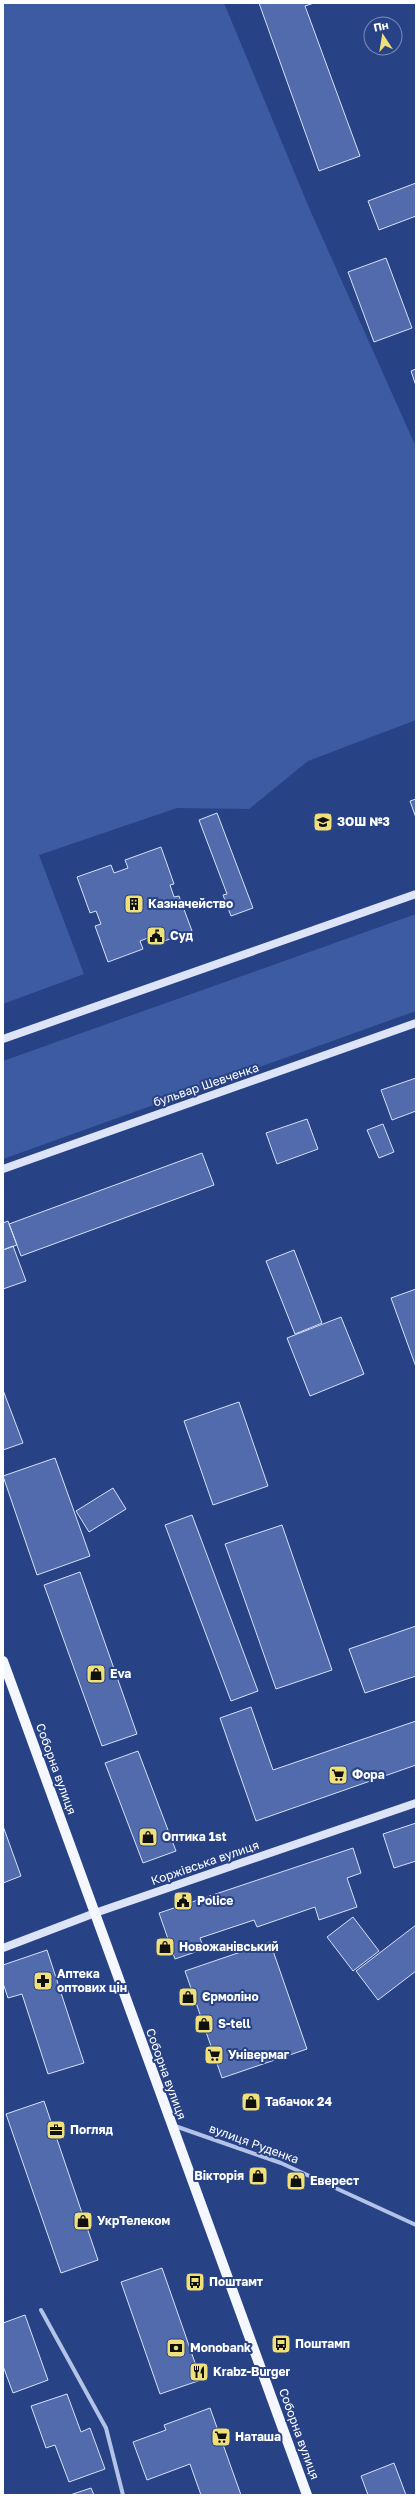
<svg xmlns="http://www.w3.org/2000/svg" width="419" height="2498" viewBox="0 0 419 2498" font-family="'Golos Text',sans-serif">
<style>
.green{fill:#3d5ba2}
.building{fill:#516bad;stroke:#d7e0f6}
.lines{fill:none;stroke-linecap:round;stroke-linejoin:round}
.street{stroke:#b3c3e8;stroke-width:4}
.secondary{stroke:#dde4f7;stroke-width:8}
.primary{stroke:#f5f7fe;stroke-width:10}
.labels{text-anchor:middle;stroke-width:4;stroke-linejoin:round;paint-order:stroke}
.poi-label{font-size:12px;font-weight:bold;fill:#fff;stroke:#284286;text-anchor:start}
.street-label{font-size:12px;fill:#fff;stroke:#284286}
</style>
<rect width="100%" height="100%" fill="#284286"/>
<path class="green" d="M3 3H224L310 210 416 447V720L308 761 249 809 177 808 39 855 84 974 3 1004Z
M416 914V1011L3 1159V1061Z"/>
<path class="building" d="M259 3H314L305 6 360 156 319 171Z
M416 183V216L379 230 368 201Z
M386 258 412 328 374 342 348 272Z
M416 369V386L411 371Z
M416 799V818L410 801Z
M217 813 253 908 231 916 223 895 227 894 199 820Z
M161 847 174 884 170 885 174 897 179 896 192 931 156 944 153 936 140 941 143 949 108 962 95 926 101 924 96 911 90 913 77 877 111 865 114 873 128 868 125 860Z
M416 1078V1111L392 1120 381 1090Z
M307 1119 318 1149 277 1164 266 1133Z
M383 1124 394 1152 379 1158 367 1130Z
M202 1153 214 1185 21 1256 9 1224Z
M8 1221 17 1245 3 1250V1223Z
M13 1246 26 1281 3 1289V1250Z
M294 1250 322 1323 295 1334 266 1261Z
M416 1289V1367L391 1298Z
M341 1317 364 1374 310 1396 287 1338Z
M3 1390 23 1443 3 1450Z
M239 1402 268 1486 213 1505 184 1421Z
M55 1458 90 1556 37 1575 3 1476Z
M113 1488 126 1509 89 1532 76 1511Z
M192 1515 258 1691 231 1701 165 1525Z
M282 1525 332 1670 276 1689 225 1544Z
M80 1572 137 1734 102 1746 44 1585Z
M416 1626V1676L365 1693 349 1649Z
M251 1707 273 1770 416 1721V1765L256 1821 220 1718Z
M138 1751 176 1851 143 1863 105 1763Z
M416 1823V1861L394 1868 383 1834Z
M3 1826 21 1876 3 1883Z
M353 1848 361 1873 347 1878 357 1907 319 1920 315 1907 257 1927 254 1920 200 1938 204 1949 175 1959 159 1913Z
M353 1917 379 1951 353 1971 327 1937Z
M416 1925V1971L378 2000 356 1971Z
M270 1942 307 2049 222 2078 185 1971Z
M47 1950 84 2063 48 2074 22 1994 8 1998 3 1983V1965Z
M44 2101 98 2260 61 2273 6 2114Z
M162 2268 201 2380 160 2394 121 2282Z
M25 2315 48 2380 13 2393 3 2366V2323Z
M67 2394 81 2432 90 2428 105 2469 69 2482 55 2445 46 2448 31 2406Z
M210 2408 241 2495H201L190 2464 147 2480 133 2442 166 2430 164 2425Z
M394 2463 406 2495H368L361 2476Z
M91 2488 94 2495H70Z"/>
<g class="lines">
<path class="street" d="M175 2126 281 2163 416 2225
M41 2310 106 2428 123 2495"/>
<path class="secondary" d="M3 1039 416 894
M3 1169 416 1023
M3 1948 95 1913 416 1803"/>
<path class="primary" d="M3 1661 307 2495"/>
</g>
<defs>
<symbol id="school-square" viewBox="-11 -11 22 22"><rect x="-9" y="-9" width="18" height="18" rx="4" fill="#efe079" stroke="#284286"/><path d="M0-5L7-2L0 1L-7-2ZM-4 1L0 2.5L4 1V4Q0 6-4 4Z" fill="#111"/></symbol>
<symbol id="building-square" viewBox="-11 -11 22 22"><rect x="-9" y="-9" width="18" height="18" rx="4" fill="#efe079" stroke="#284286"/><path d="M-4-6H4V6H1V3H-1V6H-4ZM-2.5-4.3h1.7v1.8h-1.7ZM.8-4.3h1.7v1.8H.8ZM-2.5-1h1.7V.8h-1.7ZM.8-1h1.7V.8H.8Z" fill="#111"/></symbol>
<symbol id="civic-square" viewBox="-11 -11 22 22"><rect x="-9" y="-9" width="18" height="18" rx="4" fill="#efe079" stroke="#284286"/><path d="M-.6-6.5H3V-4.5H.6V-3L4-1V1h2V6H-6V1h2V-1L-.6-3ZM-1.2 2.5V6h2.4V2.5Z" fill="#111"/></symbol>
<symbol id="shop-square" viewBox="-11 -11 22 22"><rect x="-9" y="-9" width="18" height="18" rx="4" fill="#efe079" stroke="#284286"/><path d="M-5-2.5h2.3a2.7 3.5 0 0 1 5.4 0H5L5.5 6h-11ZM-1.5-2.5h3a1.5 2.3 0 0 0-3 0Z" fill="#111"/></symbol>
<symbol id="supermarket-square" viewBox="-11 -11 22 22"><rect x="-9" y="-9" width="18" height="18" rx="4" fill="#efe079" stroke="#284286"/><path d="M-6-5.5h2.5l.6 2H6L4.5 2H-2.5L-4.4-4H-6ZM-1.5 3.2a1.3 1.3 0 1 0 .1 0ZM3 3.2a1.3 1.3 0 1 0 .1 0Z" fill="#111"/></symbol>
<symbol id="pharmacy-square" viewBox="-11 -11 22 22"><rect x="-9" y="-9" width="18" height="18" rx="4" fill="#efe079" stroke="#284286"/><path d="M-2-6h4v4h4v4h-4v4h-4v-4h-4v-4h4Z" fill="#111"/></symbol>
<symbol id="office-square" viewBox="-11 -11 22 22"><rect x="-9" y="-9" width="18" height="18" rx="4" fill="#efe079" stroke="#284286"/><path d="M-6-3h4V-5.5h4V-3h4V5H-6ZM-1-4.5V-3h2v-1.5ZM-6 0V1H6V0Z" fill="#111"/></symbol>
<symbol id="bus-square" viewBox="-11 -11 22 22"><rect x="-9" y="-9" width="18" height="18" rx="4" fill="#efe079" stroke="#284286"/><path d="M-5-6H5V4H4V6H2V4H-2V6H-4V4H-5ZM-3.5-4V0h7V-4ZM-3.5 1.2v1.5H-2V1.2ZM2 1.2v1.5H3.5V1.2Z" fill="#111"/></symbol>
<symbol id="bank-square" viewBox="-11 -11 22 22"><rect x="-9" y="-9" width="18" height="18" rx="4" fill="#efe079" stroke="#284286"/><path d="M-6-4H6V4H-6ZM0-2.3a2.3 2.3 0 1 0 0 4.6a2.3 2.3 0 1 0 0-4.6Z" fill="#111"/></symbol>
<symbol id="restaurant-square" viewBox="-11 -11 22 22"><rect x="-9" y="-9" width="18" height="18" rx="4" fill="#efe079" stroke="#284286"/><path d="M-5-6h1v4h1v-4h1v4h1v-4h1v5L-1.5 .5V6h-2V.5L-5-1ZM5-6V6H3V1.5H1.5Q1.5-4 5-6Z" fill="#111"/></symbol>
</defs>
<g fill-rule="evenodd">
<use href="#school-square" x="312" y="811" width="22" height="22"/>
<use href="#building-square" x="123" y="893" width="22" height="22"/>
<use href="#civic-square" x="145" y="925" width="22" height="22"/>
<use href="#shop-square" x="85" y="1663" width="22" height="22"/>
<use href="#supermarket-square" x="327" y="1764" width="22" height="22"/>
<use href="#shop-square" x="137" y="1826" width="22" height="22"/>
<use href="#civic-square" x="172" y="1890" width="22" height="22"/>
<use href="#shop-square" x="154" y="1936" width="22" height="22"/>
<use href="#pharmacy-square" x="32" y="1970" width="22" height="22"/>
<use href="#shop-square" x="177" y="1986" width="22" height="22"/>
<use href="#shop-square" x="193" y="2013" width="22" height="22"/>
<use href="#supermarket-square" x="203" y="2044" width="22" height="22"/>
<use href="#shop-square" x="240" y="2091" width="22" height="22"/>
<use href="#office-square" x="45" y="2119" width="22" height="22"/>
<use href="#shop-square" x="247" y="2165" width="22" height="22"/>
<use href="#shop-square" x="285" y="2170" width="22" height="22"/>
<use href="#shop-square" x="72" y="2210" width="22" height="22"/>
<use href="#bus-square" x="184" y="2271" width="22" height="22"/>
<use href="#bus-square" x="270" y="2333" width="22" height="22"/>
<use href="#bank-square" x="165" y="2337" width="22" height="22"/>
<use href="#restaurant-square" x="188" y="2361" width="22" height="22"/>
<use href="#supermarket-square" x="210" y="2426" width="22" height="22"/>
</g>
<g class="labels">
<g class="poi-label">
<text x="337" y="826">ЗОШ №3</text>
<text x="148" y="908">Казначейство</text>
<text x="170" y="940">Суд</text>
<text x="110" y="1678">Eva</text>
<text x="352" y="1779">Фора</text>
<text x="162" y="1841">Оптика 1st</text>
<text x="197" y="1905">Police</text>
<text x="179" y="1951">Новожанівський</text>
<text x="57" y="1978">Аптека<tspan x="57" dy="14">оптових цін</tspan></text>
<text x="202" y="2001">Єрмоліно</text>
<text x="218" y="2028">S-tell</text>
<text x="228" y="2059">Універмаг</text>
<text x="265" y="2106">Табачок 24</text>
<text x="70" y="2134">Погляд</text>
<text x="244" y="2180" text-anchor="end">Вікторія</text>
<text x="310" y="2185">Еверест</text>
<text x="97" y="2225">УкрТелеком</text>
<text x="209" y="2286">Поштамт</text>
<text x="295" y="2348">Поштамп</text>
<text x="190" y="2352">Monobank</text>
<text x="213" y="2376">Krabz-Burger</text>
<text x="235" y="2441">Наташа</text>
</g>
<g class="street-label">
<text transform="translate(206 1085) rotate(-19)" y="4">бульвар Шевченка</text>
<text transform="translate(56 1769) rotate(70)" y="4">Соборна вулиця</text>
<text transform="translate(205 1863) rotate(-19)" y="4">Коржівська вулиця</text>
<text transform="translate(166 2074) rotate(70)" y="4">Соборна вулиця</text>
<text transform="translate(254 2144) rotate(20)" y="4">вулиця Руденка</text>
<text transform="translate(299 2434) rotate(70)" y="4">Соборна вулиця</text>
</g>
</g>
<rect width="419" height="2498" fill="none" stroke="#ffffff" stroke-width="8"/>
<g transform="translate(383 36) rotate(348)"><circle r="19" fill="#284286" stroke="#7e8eb6"/>
<path d="M0-3L7 15L0 10L-7 15Z" fill="#efe079"/>
<text y="-6" font-size="11" font-weight="bold" text-anchor="middle" fill="#ffffff">Пн</text>
</g>
</svg>
